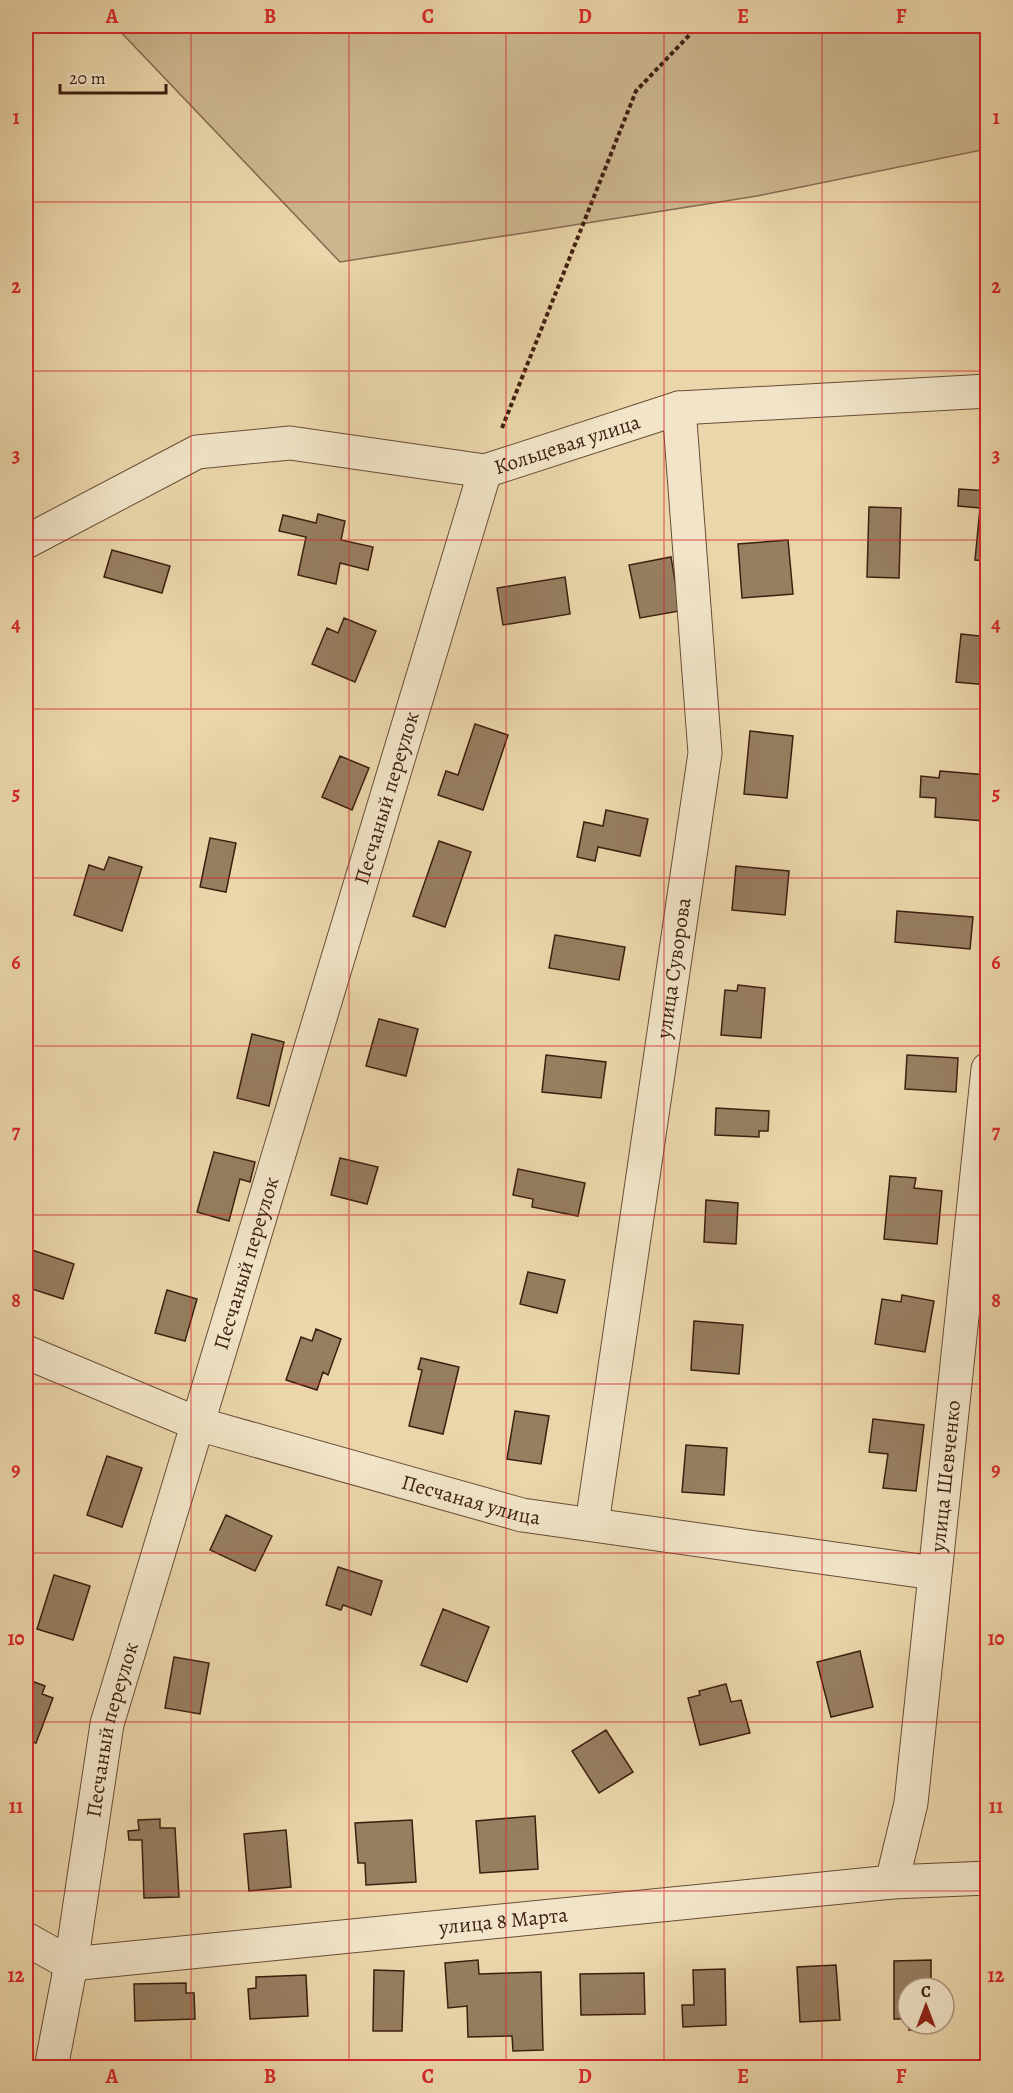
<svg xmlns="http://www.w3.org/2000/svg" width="1013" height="2093" viewBox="0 0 1013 2093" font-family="Alegreya,serif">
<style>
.green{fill:#ccb790;stroke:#846b50;stroke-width:1.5}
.building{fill:#967e60;stroke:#3c1f10;stroke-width:1.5}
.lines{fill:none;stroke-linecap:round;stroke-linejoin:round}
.minor-casing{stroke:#684d36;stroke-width:35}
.path{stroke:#3c1f10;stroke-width:4;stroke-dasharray:4.5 3;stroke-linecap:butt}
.minor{stroke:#f1e4c8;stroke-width:33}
.grid{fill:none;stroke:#d62828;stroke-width:1.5;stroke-opacity:0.55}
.labels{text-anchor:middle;stroke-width:4.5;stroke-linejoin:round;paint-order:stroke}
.street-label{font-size:21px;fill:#3c1f10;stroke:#f1e4c8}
.neatline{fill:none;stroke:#d62828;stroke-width:2}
.grid-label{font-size:20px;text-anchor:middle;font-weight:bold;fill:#d62828}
</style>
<rect width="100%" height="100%" fill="#ead6aa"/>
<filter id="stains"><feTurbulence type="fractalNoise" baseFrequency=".00333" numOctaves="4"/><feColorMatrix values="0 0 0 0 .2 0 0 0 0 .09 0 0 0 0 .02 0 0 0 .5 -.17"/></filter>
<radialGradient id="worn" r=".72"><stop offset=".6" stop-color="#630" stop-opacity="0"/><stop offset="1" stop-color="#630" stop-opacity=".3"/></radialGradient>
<path class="green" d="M115 26H987V149L757 196 340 262Z"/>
<path class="building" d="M959 489 988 491V561L975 560 980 508 958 506Z
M869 507 901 508 899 578 867 577Z
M318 514 345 521 341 540 373 547 368 570 340 563 336 584 298 575 306 537 279 531 283 515 316 523Z
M788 540 793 594 742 598 738 544Z
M112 550 170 566 162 593 104 577Z
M671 557 676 587 685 610 640 618 629 565Z
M565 577 570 614 503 625 497 588Z
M344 618 376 631 355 682 312 664 327 628 338 633Z
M961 634 988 637V685L956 682Z
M475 724 508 735 483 810 438 795 446 771 458 775Z
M750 731 793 736 787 798 744 794Z
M340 756 369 768 352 810 322 797Z
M940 771 988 775 984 821 935 817 936 798 920 797 921 776 939 778Z
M606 810 648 819 640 856 598 847 595 861 577 857 584 822 603 826Z
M210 838 236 843 226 892 200 887Z
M439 841 471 852 445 927 413 916Z
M109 857 142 867 122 931 74 915 89 865 104 870Z
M736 866 789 871 785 915 732 910Z
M897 911 973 917 970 949 895 942Z
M555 935 625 947 619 980 549 968Z
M738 985 765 988 761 1038 721 1035 725 990 737 991Z
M379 1019 418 1029 406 1076 366 1066Z
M252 1034 284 1042 269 1106 237 1098Z
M546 1055 606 1062 601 1098 542 1092Z
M907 1055 958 1058 956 1092 905 1089Z
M716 1108 769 1111 768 1131H759V1137L715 1135Z
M214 1152 255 1162 250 1182 240 1179 229 1221 197 1212Z
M340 1158 378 1167 367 1204 331 1195Z
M518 1169 585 1183 578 1216 532 1207 533 1199 513 1195Z
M890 1176 916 1178 914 1188 942 1191 937 1244 884 1239Z
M706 1200 738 1203 736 1244 704 1242Z
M26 1248 74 1264 63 1299 26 1287Z
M528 1272 565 1280 557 1313 520 1304Z
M167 1290 197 1299 185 1341 155 1333Z
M902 1295 934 1301 925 1352 875 1344 882 1299 901 1302Z
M694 1321 743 1325 739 1374 691 1370Z
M316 1329 341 1339 328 1375 323 1372 317 1390 286 1380 301 1337 312 1341Z
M421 1358 459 1367 443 1434 409 1426 422 1370 418 1369Z
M515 1411 549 1416 541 1464 507 1459Z
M873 1419 924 1425 916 1491 883 1488 888 1454 869 1452Z
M686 1445 727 1448 724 1495 682 1492Z
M107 1456 142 1468 122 1527 87 1515Z
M226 1515 272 1536 255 1571 210 1550Z
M338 1567 382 1581 371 1615 343 1605 341 1610 326 1605Z
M54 1575 90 1586 73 1640 37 1629Z
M443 1609 489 1627 467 1682 421 1665Z
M860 1651 873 1707 831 1717 817 1662Z
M174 1657 209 1663 200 1714 165 1708Z
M26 1679 45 1686 42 1694 53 1698 36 1743 26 1740Z
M726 1684 731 1702 741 1700 750 1733 700 1745 688 1698 700 1695 699 1691Z
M606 1730 633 1772 599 1793 572 1751Z
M535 1816 538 1869 480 1873 476 1821Z
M160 1819V1828H175L179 1897 144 1898 142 1840H129L128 1831 139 1830 138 1820Z
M412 1820 416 1882 366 1885 365 1863H358L355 1823Z
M286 1830 291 1887 249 1891 244 1834Z
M478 1960 479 1974 541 1972 543 2050 513 2051 512 2036 468 2037 467 2006 448 2008 445 1963Z
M931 1960V1988H908V2019H894V1961Z
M836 1965 840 2020 800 2022 797 1967Z
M725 1969 726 2025 683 2027 682 2005H694L693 1970Z
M374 1970 404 1971 402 2031H373Z
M644 1973 645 2014 581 2015 580 1974Z
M306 1975 308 2016 250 2019 248 1989 256 1988V1977Z
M186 1983V1993H194L195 2019 135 2021 134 1984Z
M909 2024H931V2030H909Z"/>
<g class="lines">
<defs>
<g id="minor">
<path id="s1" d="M26 542 197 452 290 443 485 471 679 408 988 391"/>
<path id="s2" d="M26 1352 198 1424 522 1515 934 1573"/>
<path id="s3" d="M592 1524 705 753 679 408"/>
<path id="s4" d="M892 1882 911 1803 988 1069"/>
<path id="s5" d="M26 1939 71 1964 892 1882 988 1878"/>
<path id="s6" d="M51 2068 71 1964 107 1724 485 471"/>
</g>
</defs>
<use href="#minor" class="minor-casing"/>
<path class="path" d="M502 428 636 91 698 26"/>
<use href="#minor" class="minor"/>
</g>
<path class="grid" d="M191 26V2068M349 26V2068M506 26V2068M664 26V2068M822 26V2068M26 202H988M26 371H988M26 540H988M26 709H988M26 878H988M26 1046H988M26 1215H988M26 1384H988M26 1553H988M26 1722H988M26 1891H988"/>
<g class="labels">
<g class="street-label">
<text dy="7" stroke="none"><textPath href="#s1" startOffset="570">Кольцевая улица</textPath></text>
<text dy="7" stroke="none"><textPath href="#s6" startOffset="1316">Песчаный переулок</textPath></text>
<text dy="7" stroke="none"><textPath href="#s3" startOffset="562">улица Суворова</textPath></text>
<text dy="7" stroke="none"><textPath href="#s6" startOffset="830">Песчаный переулок</textPath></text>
<text dy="7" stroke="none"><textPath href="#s4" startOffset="410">улица Шевченко</textPath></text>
<text dy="7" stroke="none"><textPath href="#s2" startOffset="470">Песчаная улица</textPath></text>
<text dy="7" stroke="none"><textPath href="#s6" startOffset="344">Песчаный переулок</textPath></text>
<text dy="7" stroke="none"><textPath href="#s5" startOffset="486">улица 8 Марта</textPath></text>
</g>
</g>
<rect width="1013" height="2093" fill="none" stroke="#ead6aa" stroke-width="66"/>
<g transform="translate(926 2006)"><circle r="28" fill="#f1e4c8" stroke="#a9957e" stroke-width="1.5"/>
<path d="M0-4.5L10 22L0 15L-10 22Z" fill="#8f2418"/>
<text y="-9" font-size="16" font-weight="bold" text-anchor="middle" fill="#3c1f10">С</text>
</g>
<path d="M60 84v9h106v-9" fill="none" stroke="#3c1f10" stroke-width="3"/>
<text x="69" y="84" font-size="18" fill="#3c1f10" stroke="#f1e4c8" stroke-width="4.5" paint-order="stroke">20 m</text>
<rect x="33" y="33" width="947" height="2027" class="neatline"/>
<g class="grid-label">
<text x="112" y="23">A</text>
<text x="270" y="23">B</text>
<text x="428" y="23">C</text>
<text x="585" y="23">D</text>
<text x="743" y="23">E</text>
<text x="901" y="23">F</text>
<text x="16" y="124">1</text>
<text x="996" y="124">1</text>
<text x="16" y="293">2</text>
<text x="996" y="293">2</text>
<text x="16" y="462">3</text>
<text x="996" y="462">3</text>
<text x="16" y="631">4</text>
<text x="996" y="631">4</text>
<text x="16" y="800">5</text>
<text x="996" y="800">5</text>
<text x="16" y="969">6</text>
<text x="996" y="969">6</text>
<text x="16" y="1138">7</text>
<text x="996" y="1138">7</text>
<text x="16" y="1307">8</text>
<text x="996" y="1307">8</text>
<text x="16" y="1476">9</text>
<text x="996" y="1476">9</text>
<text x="16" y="1645">10</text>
<text x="996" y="1645">10</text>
<text x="16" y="1813">11</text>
<text x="996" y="1813">11</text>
<text x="16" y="1982">12</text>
<text x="996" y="1982">12</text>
<text x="112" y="2083">A</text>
<text x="270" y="2083">B</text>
<text x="428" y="2083">C</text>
<text x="585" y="2083">D</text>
<text x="743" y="2083">E</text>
<text x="901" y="2083">F</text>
</g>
<rect width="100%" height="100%" filter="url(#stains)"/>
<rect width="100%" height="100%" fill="url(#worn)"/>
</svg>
